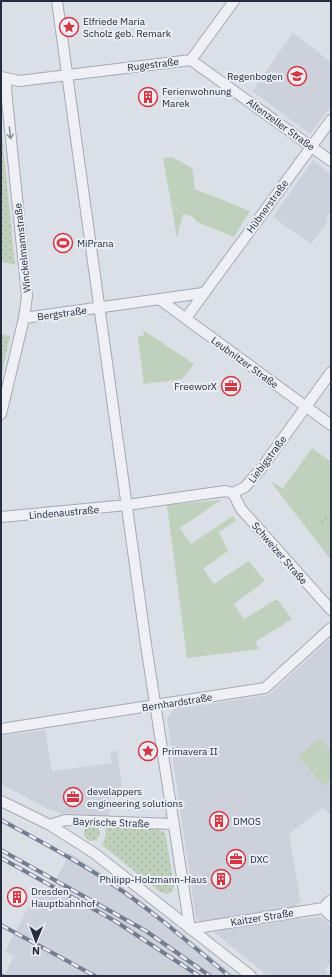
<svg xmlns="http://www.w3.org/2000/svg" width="332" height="977" viewBox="0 0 332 977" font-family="'IBM Plex Sans',sans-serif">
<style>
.built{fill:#cdd1db}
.grass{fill:#bfd1bc}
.park{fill:url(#park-dots)}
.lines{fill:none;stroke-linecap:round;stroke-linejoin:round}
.minor-casing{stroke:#a4a9b3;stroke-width:12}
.minor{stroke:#eef0f5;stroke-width:10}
.rail-casing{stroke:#747d90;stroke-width:4}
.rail{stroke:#eaeef4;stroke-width:2.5;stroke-dasharray:8;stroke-linecap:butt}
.oneway{stroke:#898e99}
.labels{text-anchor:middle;stroke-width:4;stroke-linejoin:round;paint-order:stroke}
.poi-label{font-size:10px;fill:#242c3d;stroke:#eaeef4;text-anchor:start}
.street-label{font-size:10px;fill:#242c3d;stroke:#eaeef4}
</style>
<defs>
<pattern id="park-dots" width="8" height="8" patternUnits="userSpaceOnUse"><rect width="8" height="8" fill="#bfd1bc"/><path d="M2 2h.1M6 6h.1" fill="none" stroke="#a4b4a2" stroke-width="1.8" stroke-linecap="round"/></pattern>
</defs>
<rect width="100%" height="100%" fill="#dbdfe6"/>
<path class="built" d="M293 33 331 62V106L310 134 252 91Z
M313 160 331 174V211L326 218 329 220 311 244 273 217Z
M331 638V816L323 808 289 834 301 902 297 903 300 919 321 917 331 927V962L325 969 328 972 325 976H268L196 918 167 719 174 709 269 695Z
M45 730 52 771 112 763 110 751H117L122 787 109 790V816L60 813 46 808 1 784V736Z
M70 853 124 888 164 918 235 976H4L14 956 5 951 37 891 47 896Z"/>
<path class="grass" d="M172 157 192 168 195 189 250 211 234 237 197 222 192 216 183 214 177 237 163 158Z
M143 330 194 364 182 379 144 384 138 337 144 335Z
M312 448 331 462V560L271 482 283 488Z
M221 500 180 528 191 544 233 516 236 520 219 532 228 551 203 569 214 584 249 561 265 581 234 604 244 619 277 599 292 619 255 642 259 649 187 658 167 505Z
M319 738 331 751V781L325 786 298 757Z"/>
<path class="park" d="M1 125 15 265 1 261Z
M1 334 10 336 1 377Z
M330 507 331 522 323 525 318 522Z
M84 833a8 8 0 1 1 16 0a8 8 0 1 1-16 0Z
M105 826 156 829 165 832 174 886 172 892 168 894 160 892 102 845 106 835Z"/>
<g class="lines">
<defs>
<path id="minor" d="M57 1 146 645 190 929 323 908 331 900
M191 60 331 161
M1 77 19 81 191 60 234 1
M159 299 331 425
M24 318 203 293
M186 318 331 120
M1 414 24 318 27 296 6 90 7 80
M233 493 241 509 331 610
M1 517 127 505 225 491 233 493 245 487 260 470 331 372
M1 729 265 688 331 628
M1 801 50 825 94 853 251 976
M50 825 65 820 173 824
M323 908 331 916"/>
</defs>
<use href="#minor" class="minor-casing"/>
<use href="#minor" class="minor"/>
<defs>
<path id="rail" d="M1 820C38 840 77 860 112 884 153 911 190 944 229 976
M1 850 146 931 210 976
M1 858 115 921 199 976
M1 925 95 976
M1 975 3 976"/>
</defs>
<use href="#rail" class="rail-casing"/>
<use href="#rail" class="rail"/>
</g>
<defs><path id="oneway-shaft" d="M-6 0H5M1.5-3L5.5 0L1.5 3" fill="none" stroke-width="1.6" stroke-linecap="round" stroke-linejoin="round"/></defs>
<use class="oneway" href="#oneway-shaft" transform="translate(10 133) rotate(84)"/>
<defs>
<symbol id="sight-ring" viewBox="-11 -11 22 22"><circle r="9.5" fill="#eaeef4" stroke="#d43744" stroke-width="1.5"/><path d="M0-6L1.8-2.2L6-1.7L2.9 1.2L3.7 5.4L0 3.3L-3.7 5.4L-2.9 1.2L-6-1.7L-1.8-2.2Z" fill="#d43744"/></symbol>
<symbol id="school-ring" viewBox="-11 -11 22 22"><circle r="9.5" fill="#eaeef4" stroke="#d43744" stroke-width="1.5"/><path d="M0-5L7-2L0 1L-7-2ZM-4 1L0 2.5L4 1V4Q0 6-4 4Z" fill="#d43744"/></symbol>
<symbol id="building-ring" viewBox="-11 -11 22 22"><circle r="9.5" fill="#eaeef4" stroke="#d43744" stroke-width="1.5"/><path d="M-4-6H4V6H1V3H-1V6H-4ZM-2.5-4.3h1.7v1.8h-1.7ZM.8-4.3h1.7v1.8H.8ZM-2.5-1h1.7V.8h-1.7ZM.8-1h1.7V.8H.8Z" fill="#d43744"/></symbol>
<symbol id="stadium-ring" viewBox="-11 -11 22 22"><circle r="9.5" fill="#eaeef4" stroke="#d43744" stroke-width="1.5"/><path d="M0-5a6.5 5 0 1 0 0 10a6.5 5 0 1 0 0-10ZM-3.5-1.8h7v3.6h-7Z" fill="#d43744"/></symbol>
<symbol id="office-ring" viewBox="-11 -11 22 22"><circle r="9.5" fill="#eaeef4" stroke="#d43744" stroke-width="1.5"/><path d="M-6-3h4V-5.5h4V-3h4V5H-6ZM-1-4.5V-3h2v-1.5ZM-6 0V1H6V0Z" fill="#d43744"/></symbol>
</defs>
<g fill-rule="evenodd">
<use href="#sight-ring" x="58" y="16" width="22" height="22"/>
<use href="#school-ring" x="286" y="65" width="22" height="22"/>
<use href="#building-ring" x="137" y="86" width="22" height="22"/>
<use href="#stadium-ring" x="52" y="232" width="22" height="22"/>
<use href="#office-ring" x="220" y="375" width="22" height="22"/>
<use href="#sight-ring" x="137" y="740" width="22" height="22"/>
<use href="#office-ring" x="62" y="786" width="22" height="22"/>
<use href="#building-ring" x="208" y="810" width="22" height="22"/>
<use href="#office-ring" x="225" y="848" width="22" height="22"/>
<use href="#building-ring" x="210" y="868" width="22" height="22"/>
<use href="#building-ring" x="6" y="886" width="22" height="22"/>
</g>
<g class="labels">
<g class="poi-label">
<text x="83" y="25">Elfriede Maria<tspan x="83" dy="12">Scholz geb. Remark</tspan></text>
<text x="283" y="80" text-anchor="end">Regenbogen</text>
<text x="162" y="95">Ferienwohnung<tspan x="162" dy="12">Marek</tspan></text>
<text x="77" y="247">MiPrana</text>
<text x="217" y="390" text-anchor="end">FreeworX</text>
<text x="162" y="755">Primavera II</text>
<text x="87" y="795">develappers<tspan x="87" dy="12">engineering solutions</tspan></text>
<text x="233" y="825">DMOS</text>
<text x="250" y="863">DXC</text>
<text x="207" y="883" text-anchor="end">Philipp-Holzmann-Haus</text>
<text x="31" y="895">Dresden<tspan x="31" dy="12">Hauptbahnhof</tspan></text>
</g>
<g class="street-label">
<text transform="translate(153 64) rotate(-7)" y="4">Rugestraße</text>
<text transform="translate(281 124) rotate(36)" y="4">Altenzeller Straße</text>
<text transform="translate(267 206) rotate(-54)" y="4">Hübnerstraße</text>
<text transform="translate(22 248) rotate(-96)" y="4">Winckelmannstraße</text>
<text transform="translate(62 313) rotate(-8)" y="4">Bergstraße</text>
<text transform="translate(245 362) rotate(36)" y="4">Leubnitzer Straße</text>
<text transform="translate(267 459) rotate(-53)" y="4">Liebigstraße</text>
<text transform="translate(64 512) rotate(-5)" y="4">Lindenaustraße</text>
<text transform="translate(280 553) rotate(49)" y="4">Schweizer Straße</text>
<text transform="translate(177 702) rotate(-9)" y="4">Bernhardstraße</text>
<text transform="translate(111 822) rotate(2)" y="4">Bayrische Straße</text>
<text transform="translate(262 917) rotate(-9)" y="4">Kaitzer Straße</text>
</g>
</g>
<rect width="332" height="977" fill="none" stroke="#242c3d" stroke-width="4"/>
<g transform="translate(36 941) rotate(181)" stroke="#eaeef4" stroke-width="3" paint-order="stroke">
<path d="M0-3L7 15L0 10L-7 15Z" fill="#242c3d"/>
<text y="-6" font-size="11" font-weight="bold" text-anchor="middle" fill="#242c3d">N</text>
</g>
</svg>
